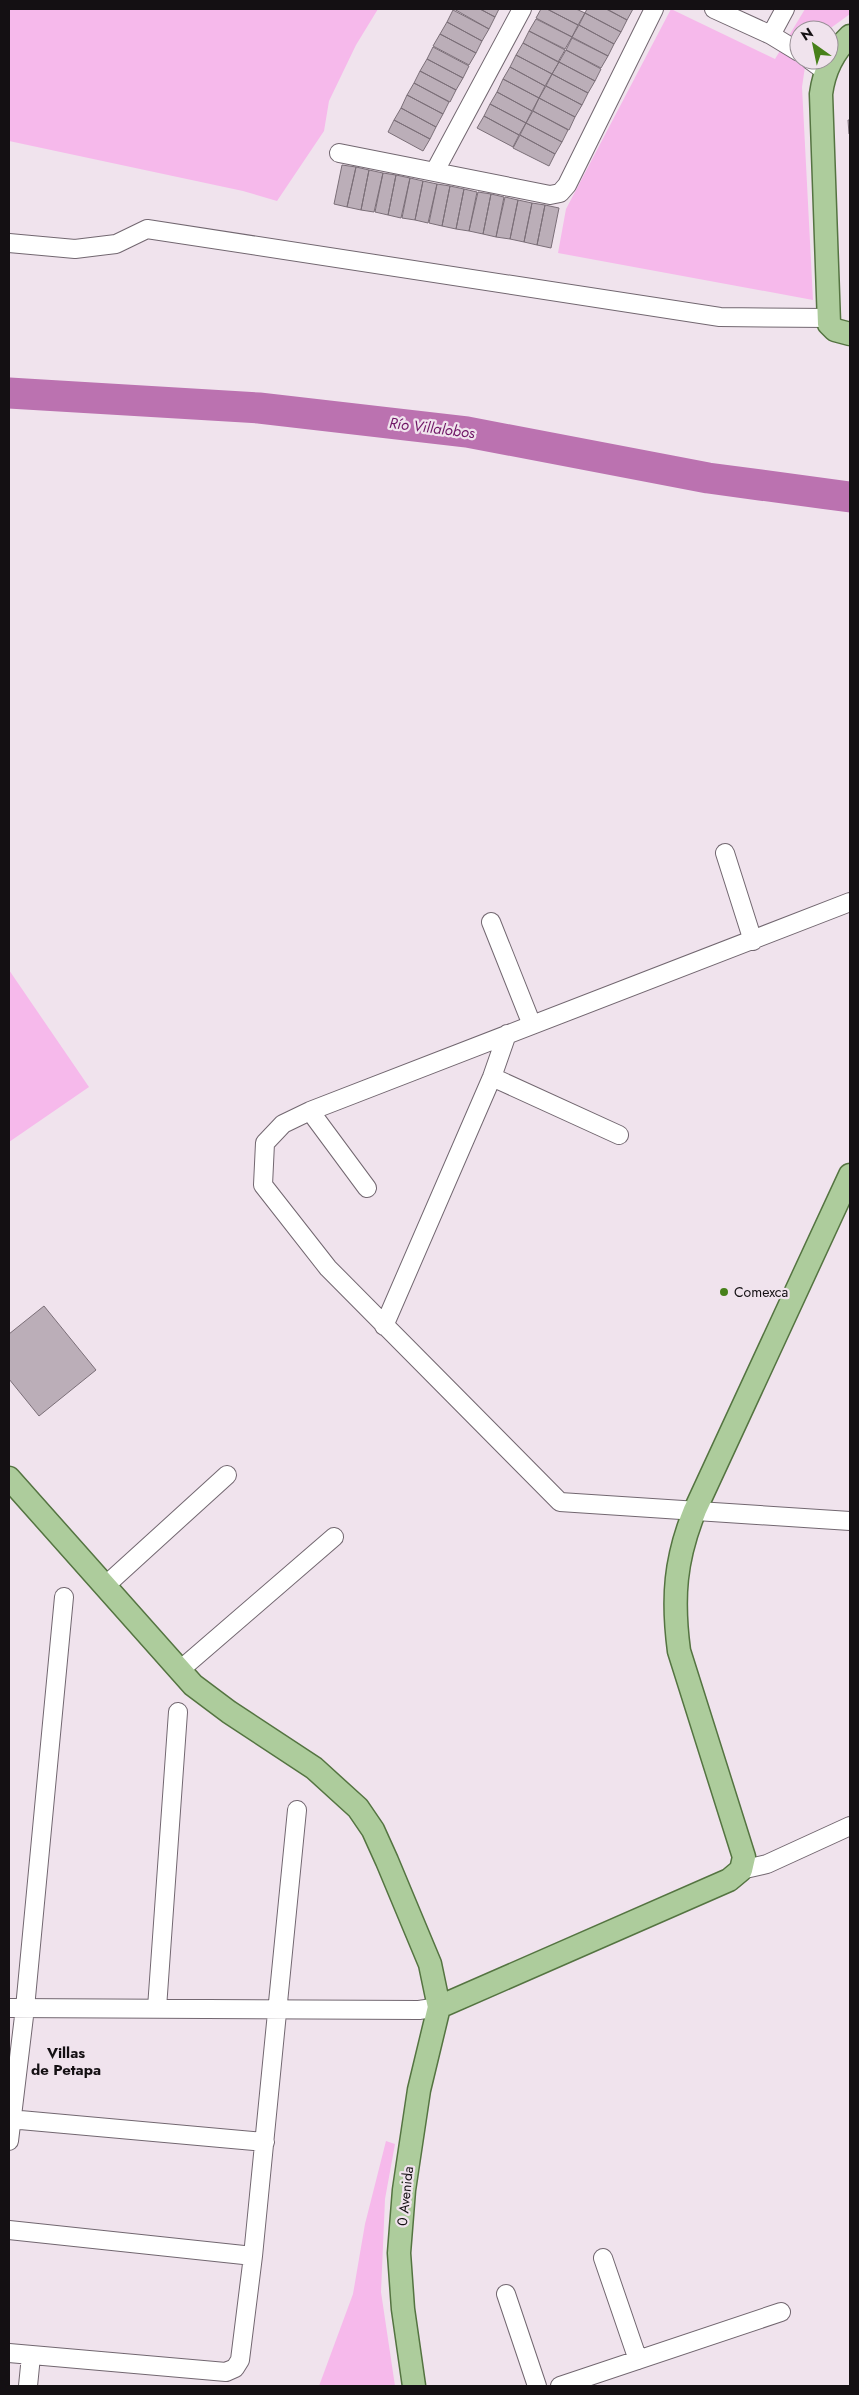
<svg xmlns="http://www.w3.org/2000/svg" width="859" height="2395" viewBox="0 0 859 2395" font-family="Jost,sans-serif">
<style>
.green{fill:#f6b9eb}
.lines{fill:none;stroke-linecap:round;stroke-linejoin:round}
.river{stroke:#bb72b0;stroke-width:31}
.building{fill:#bbaeb8;stroke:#7b6f78}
.minor-casing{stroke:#726770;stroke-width:20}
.major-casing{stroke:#547441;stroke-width:25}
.minor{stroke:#fff;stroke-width:18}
.major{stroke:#adcc9c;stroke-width:22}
.poi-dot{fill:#47801a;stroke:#f0e3ed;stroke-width:2}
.labels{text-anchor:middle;stroke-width:4.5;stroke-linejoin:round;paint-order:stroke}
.poi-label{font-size:14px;fill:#141013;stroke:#f0e3ed;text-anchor:start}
.street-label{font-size:14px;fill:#141013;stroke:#f0e3ed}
.water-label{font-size:15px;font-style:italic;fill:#701666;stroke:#f0e3ed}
.neighbourhood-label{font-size:15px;font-weight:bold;fill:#141013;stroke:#f0e3ed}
</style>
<rect width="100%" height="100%" fill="#f0e3ed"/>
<path class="green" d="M9 9H378L356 45 329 101 324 131 277 201 243 191 9 141Z
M671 9 775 59 805 9H850V14L828 30H799V60H806L802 87 813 300 558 253 566 209Z
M9 970 89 1087 9 1142Z
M386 2141 395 2144 385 2199 381 2292 395 2386H319L353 2294 365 2224Z"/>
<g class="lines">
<path class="river" d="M9 393 259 408 467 432 708 478 850 497"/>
</g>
<path class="building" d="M454 9H480L495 17 489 29Z
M480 9H499L495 17Z
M541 9H547L578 25 572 37 536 18Z
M547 9H576L585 13 578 25Z
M587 9H606L627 20 621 32 585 13Z
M607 9H633L627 20Z
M453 10 489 29 482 41 447 22Z
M585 13 621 32 614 44 579 25Z
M536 19 572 37 565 49 529 31Z
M447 22 482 41 476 53 440 34Z
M579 25 614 44 608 56 572 37Z
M529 31 565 50 558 62 523 43Z
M440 34 476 53 469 65 433 46Z
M572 38 608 56 601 68 566 50Z
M523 43 559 62 552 74 516 55Z
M433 47 469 66 463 78 427 59Z
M566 50 601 69 595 81 559 62Z
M516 55 552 74 545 86 510 67Z
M427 59 463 78 456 90 420 71Z
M559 62 595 81 588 93 552 74Z
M510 67 545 86 539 98 503 79Z
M420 71 456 90 450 102 414 83Z
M552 74 588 93 582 105 546 86Z
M503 79 539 98 532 111 497 92Z
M414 83 449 102 443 114 407 95Z
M546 86 582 105 575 117 539 98Z
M497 92 532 111 526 123 490 104Z
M407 95 443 114 436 127 401 108Z
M539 98 575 117 569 130 533 111Z
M490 104 526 123 519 135 484 116Z
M401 108 436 127 430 139 394 120Z
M533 111 568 130 562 142 526 123Z
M484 116 519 135 513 147 477 128Z
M394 120 430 139 423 151 388 132Z
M848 120H850V134H849Z
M526 123 562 142 555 154 520 135Z
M520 135 555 154 549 166 513 148Z
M342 165 356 167 347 207 334 204Z
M356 167 369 170 361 210 347 207Z
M369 170 383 173 374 212 361 210Z
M383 173 396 175 388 215 375 212Z
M396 175 410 178 401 218 388 215Z
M410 178 423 181 415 220 402 218Z
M423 181 437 184 428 223 415 220Z
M437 184 450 186 442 226 429 223Z
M450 186 464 189 456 229 442 226Z
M464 189 477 192 469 231 456 229Z
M478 192 491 194 483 234 469 231Z
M491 194 504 197 496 237 483 234Z
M505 197 518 200 510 239 496 237Z
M518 200 532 203 524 242 510 239Z
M532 203 545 205 537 245 524 242Z
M545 205 559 208 551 248 537 245Z
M44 1306 96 1370 39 1416 9 1379V1334Z"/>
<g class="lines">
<defs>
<path id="minor" d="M714 9 771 35 799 52
M771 35 785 9
M810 60 825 71
M339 153 550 195 560 193 567 185 654 9
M435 171 522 9
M9 243 75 249 116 244 147 229 720 317 829 318
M725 853 753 941
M850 902 310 1111 283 1124 265 1143 263 1185 328 1268 560 1502 850 1521
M491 922 532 1025
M492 1077 619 1135
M310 1111 367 1188
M384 1326 492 1077 507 1034
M105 1586 227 1475
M180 1670 334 1537
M741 1870 767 1864 850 1826
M9 2008 419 2010 439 2007
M157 2008 178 1712
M9 2119 265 2142
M9 2141 25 2008 64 1597
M9 2230 253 2256
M603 2258 638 2360
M506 2294 537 2386
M9 2353 226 2372 235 2368 240 2360 253 2256 297 1810
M28 2386 31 2356
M560 2386 781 2312"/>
<path id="major" d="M850 36C833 52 824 71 821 94L829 324 835 330 850 334
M9 1478 193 1685 229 1712 314 1768 358 1808 373 1830 387 1861 430 1964 439 2007 419 2090 404 2190 399 2253 403 2309 414 2386
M439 2007 729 1880 741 1870 744 1857 679 1651C672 1598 675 1559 695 1510L850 1175"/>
</defs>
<use href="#minor" class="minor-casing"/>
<use href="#major" class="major-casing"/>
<use href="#minor" class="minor"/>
<use href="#major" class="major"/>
</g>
<circle class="poi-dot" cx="724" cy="1292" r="5"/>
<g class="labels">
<g class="poi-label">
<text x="734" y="1297">Comexca</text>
</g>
<g class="street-label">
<text transform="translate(405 2196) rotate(-84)" y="5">0 Avenida</text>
</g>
<g class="water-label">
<text transform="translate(432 428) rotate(7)" y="5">Río Villalobos</text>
</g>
<g class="neighbourhood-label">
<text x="66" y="2058">Villas<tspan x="66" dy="17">de Petapa</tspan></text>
</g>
</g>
<rect width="859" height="2395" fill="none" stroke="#141013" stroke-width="20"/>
<g transform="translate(814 45) rotate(327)"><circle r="24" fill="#f0e3ed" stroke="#988f96"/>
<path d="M0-4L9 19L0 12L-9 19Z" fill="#47801a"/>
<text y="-8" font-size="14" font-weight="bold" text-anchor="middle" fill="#141013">N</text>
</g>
</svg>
